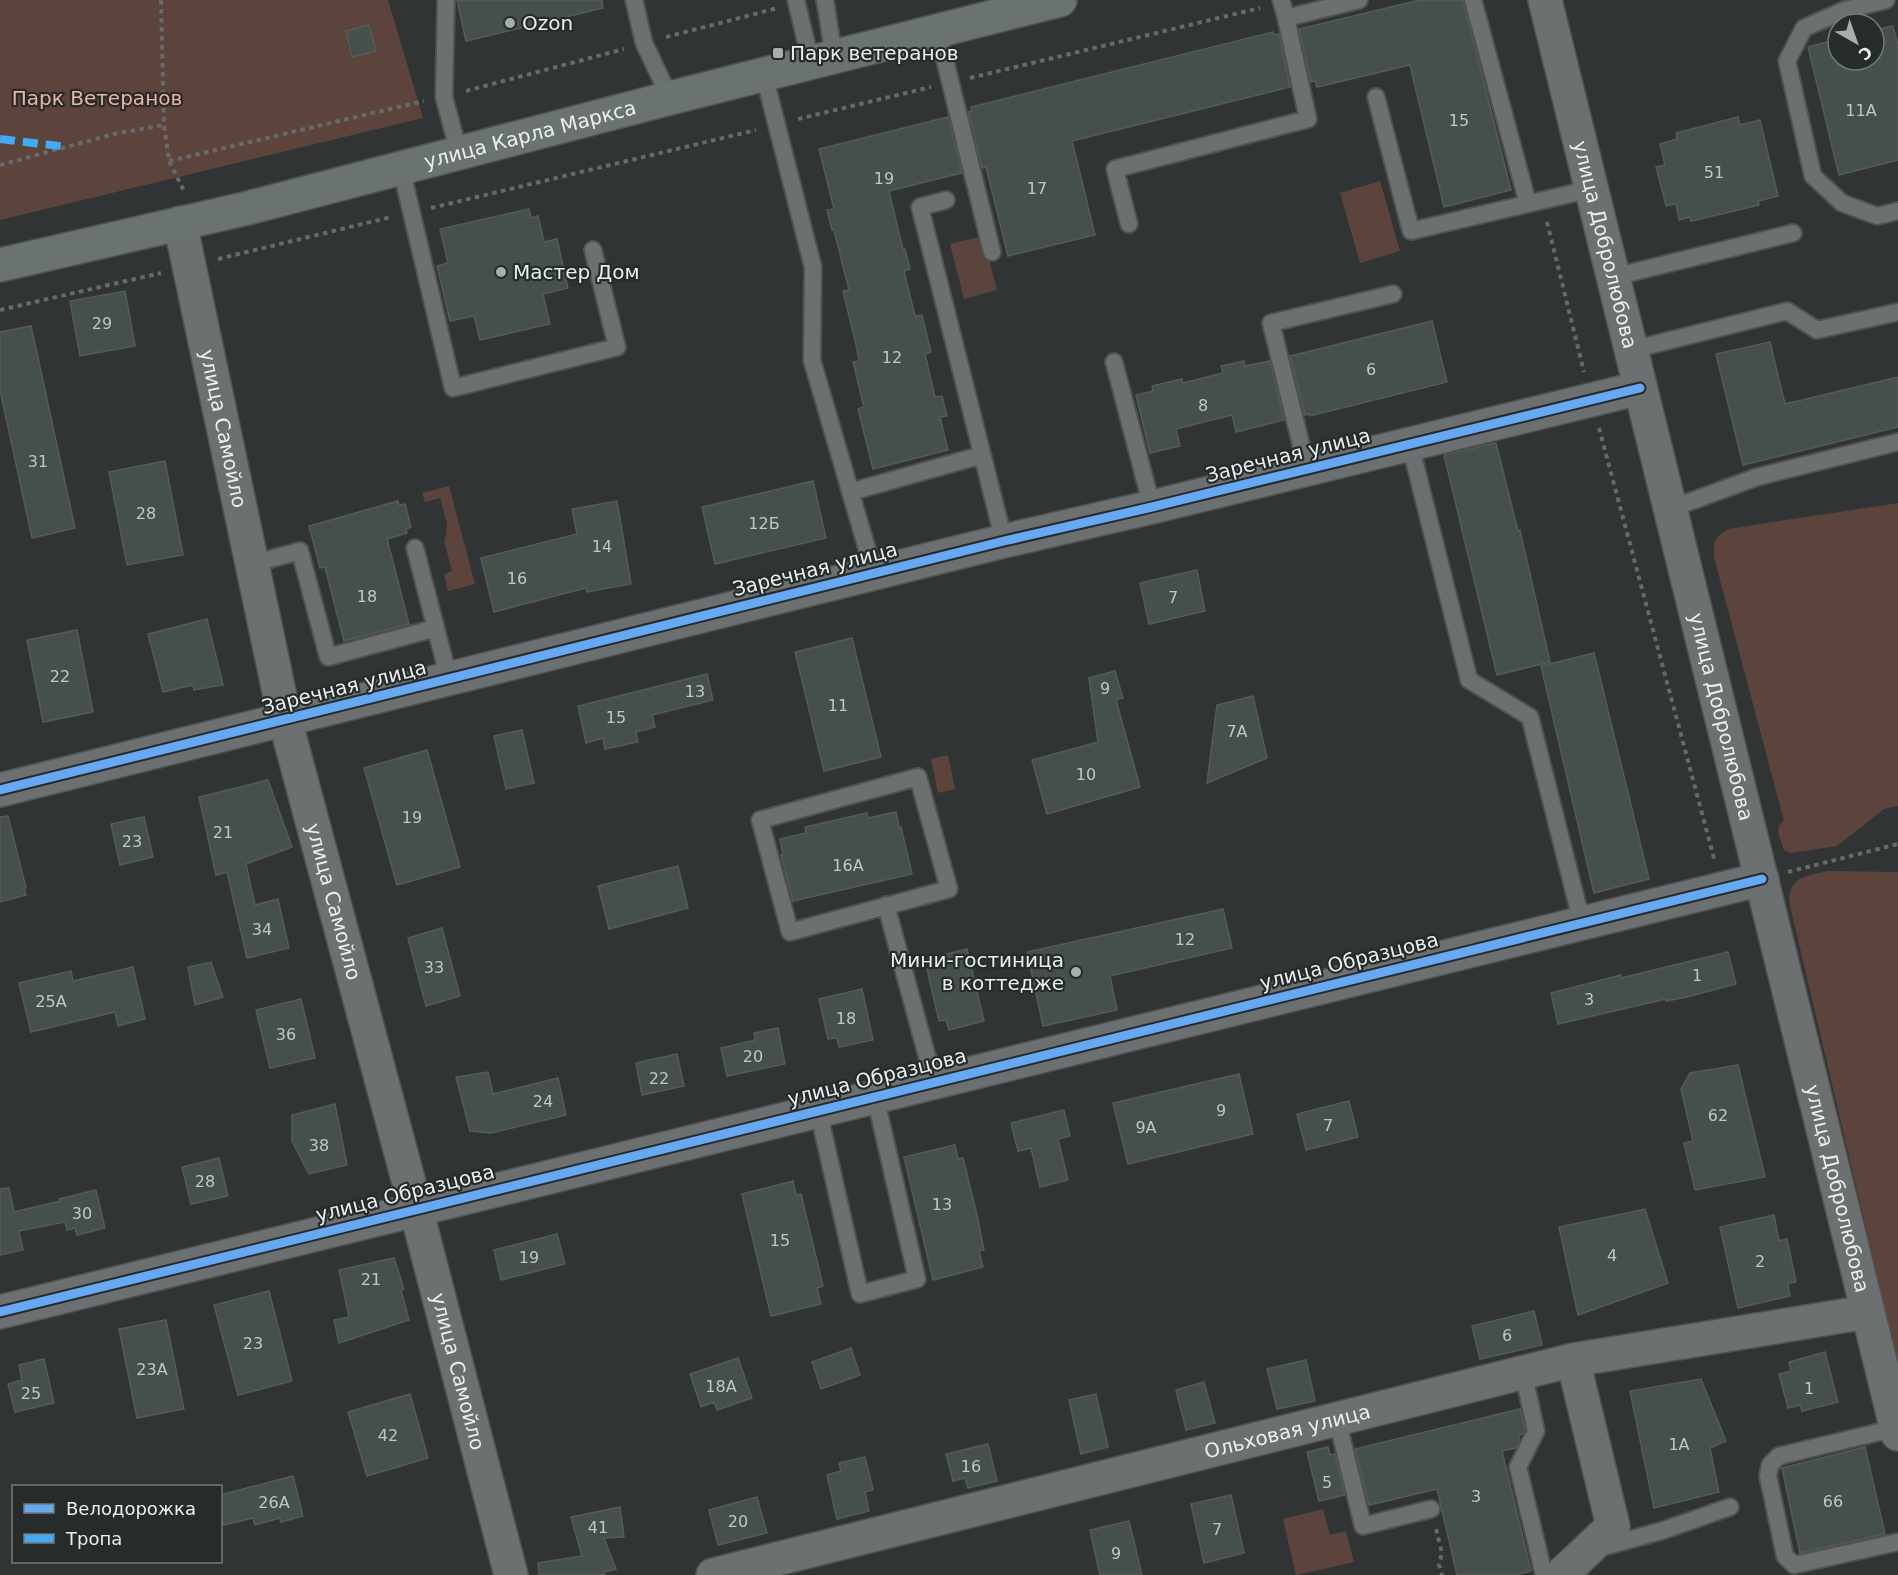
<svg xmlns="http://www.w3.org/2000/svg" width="1898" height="1575" viewBox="0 0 1898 1575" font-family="'DejaVu Sans',sans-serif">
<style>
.green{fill:#5c443d}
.building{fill:#454f4e;stroke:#585a5a;stroke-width:1.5}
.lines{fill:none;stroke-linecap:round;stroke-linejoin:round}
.lane-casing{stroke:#505252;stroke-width:20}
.street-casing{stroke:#505252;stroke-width:36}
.secondary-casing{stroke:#505252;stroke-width:36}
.path{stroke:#676a6a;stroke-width:4;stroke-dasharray:4.5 4.5;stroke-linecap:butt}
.lane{stroke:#6d7070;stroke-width:16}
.street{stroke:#6d7070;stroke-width:33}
.secondary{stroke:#6a7372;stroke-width:33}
.quiet{stroke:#42abf6;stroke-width:8;stroke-dasharray:15 8;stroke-linecap:butt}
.cycleway-casing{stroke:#262b2b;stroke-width:13}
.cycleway{stroke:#66a8f1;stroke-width:9}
.poi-dot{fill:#a9adac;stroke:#262b2b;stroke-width:2}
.labels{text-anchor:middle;stroke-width:4.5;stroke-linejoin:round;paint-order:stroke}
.number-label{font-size:16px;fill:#c1c6c5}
.poi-label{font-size:20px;fill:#eaeeed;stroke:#262b2b;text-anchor:start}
.park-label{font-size:20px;fill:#f2b1a0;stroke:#262b2b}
.street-label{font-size:20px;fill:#eaeeed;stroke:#262b2b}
</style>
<rect width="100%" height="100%" fill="#313434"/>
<path class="green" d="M0 0H388L423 118 0 220Z
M1380 181 1400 251 1360 263 1340 193Z
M983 236 997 290 964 299 950 244Z
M449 486 475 584 448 591 444 574 452 571 444 541 446 535 447 524 440 498 425 502 422 493Z
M1898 503V806L1884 809 1837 846 1791 853 1784 850C1781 840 1773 826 1784 821L1714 557C1713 543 1715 536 1728 529Z
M948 755 955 789 938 793 931 759Z
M1827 871 1898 872V1364L1790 906C1786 878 1806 876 1827 871Z
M1323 1509 1330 1535 1346 1531 1354 1562 1296 1575 1283 1519Z"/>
<path class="building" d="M457 0H602L603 8 466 41Z
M1420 0H1463L1511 190 1444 207 1410 65 1317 87 1315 81 1311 82 1299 29Z
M369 25 376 51 352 57 346 31Z
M1893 26 1898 46V160L1839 175 1808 47 1838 39V60H1874V30Z
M1273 32 1274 35 1279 34 1290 87 1072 141 1095 235 1008 256 986 167 982 168 968 112 972 111 971 107Z
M948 117 962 173 889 191 903 250 905 249 910 269 904 271 915 316 922 315 931 352 925 354 935 397 942 396 947 416 940 417 948 450 873 469 858 409 864 407 853 362 859 361 857 349 843 291 849 290 834 230H832L827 210 834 209 819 149Z
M1738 117 1740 125 1760 120 1778 196 1758 201 1759 205 1734 211 1691 221 1690 217 1679 220 1676 204 1666 206 1656 167 1665 165 1660 144 1677 139 1676 133Z
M529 209 531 218 538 216 544 242 557 239 568 288 543 294 550 324 480 340 474 316 450 321 437 266 448 263 440 229Z
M125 291 135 346 80 356 70 301Z
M1432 321 1447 382 1310 416 1309 414 1305 415 1290 356Z
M31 326 75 528 32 538 0 390V332Z
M1770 342 1785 404 1898 377V427L1743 465 1716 354Z
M1244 361 1245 366 1270 361 1284 420 1236 432 1232 415 1176 429 1180 446 1150 453 1136 395 1153 391 1152 386 1182 379 1183 383 1223 373 1221 366Z
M1496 443 1518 531 1520 530 1550 662 1497 675 1444 455Z
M165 461 183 555 127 565 109 472Z
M813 481 826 538 715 564 702 507Z
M398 501 399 505 405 504 411 527 406 529 407 533 387 539 409 624 344 641 325 567 320 568 309 526Z
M617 501 631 584 587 592 586 588 494 612 481 558 577 534 572 509Z
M1197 570 1205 611 1149 624 1140 583Z
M207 619 223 685 194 690 193 685 163 692 148 634Z
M77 630 93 712 43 722 27 640Z
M852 638 881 757 824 771 795 652Z
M1594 653 1649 879 1594 893 1541 666Z
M1115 671 1123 698 1116 700 1140 787 1047 814 1032 760 1098 742 1089 678Z
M707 674 713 700 652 715 655 727 636 732 638 742 605 749 603 738 586 743 578 706Z
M1253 696 1267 758 1207 783 1217 705Z
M522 730 534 783 506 789 494 736Z
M427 750 460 867 397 885 364 768Z
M268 780 292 847 246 864 255 905 278 899 289 948 247 958 227 872 216 875 199 797Z
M896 812 899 828 901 827 912 874 793 901 781 855H783L780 839 806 833 805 827 867 813 868 818Z
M8 816 26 888H24L26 895 0 902V817Z
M144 817 153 857 120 865 111 824Z
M678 866 688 908 609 929 598 886Z
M1223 909 1232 948 1110 976 1117 1010 1043 1026 1027 952Z
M442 928 460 996 426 1006 408 938Z
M967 949 984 1021 949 1030 946 1020 939 1021 927 969 934 967 931 958Z
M1728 952 1736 984 1687 997 1666 1001V999L1558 1024 1551 993 1621 975V978Z
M211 962 223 997 195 1005 188 967Z
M133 967 145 1019 118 1026 115 1012 31 1032 19 983 71 971 73 981Z
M862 989 873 1040 839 1047 837 1038 828 1039 819 999Z
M301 999 315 1058 270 1068 256 1010Z
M778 1028 785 1064 727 1076 721 1048 755 1040 754 1033Z
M677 1054 684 1086 642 1095 636 1063Z
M1738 1065 1765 1177 1695 1190 1684 1143 1693 1141 1681 1089 1690 1073Z
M488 1072 493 1094 558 1078 566 1115 491 1133 470 1131 456 1077Z
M1239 1074 1253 1134 1128 1164 1113 1103Z
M1349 1101 1358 1137 1306 1150 1297 1114Z
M335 1104 347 1165 309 1174 292 1141V1115Z
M1064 1110 1070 1136 1058 1139 1068 1180 1040 1187 1031 1148 1018 1151 1011 1123Z
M955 1145 958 1159 963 1158 977 1215 984 1250 979 1251 983 1267 933 1280 904 1157Z
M219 1158 228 1196 191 1204 182 1167Z
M793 1181 796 1195 801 1194 823 1286 817 1288 821 1304 771 1316 742 1194Z
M9 1188 14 1212 60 1201 59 1199 96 1190 105 1228 77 1235 75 1228 67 1230 65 1222 19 1231 23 1250 0 1255V1189Z
M1645 1209 1668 1283 1578 1315 1559 1227Z
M1774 1215 1779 1241 1787 1239 1796 1282 1788 1283 1790 1296 1738 1308 1720 1227Z
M557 1234 565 1264 501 1280 494 1250Z
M394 1258 404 1289 401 1290 409 1320 339 1343 334 1320 349 1317 339 1270Z
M269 1291 292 1381 238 1395 214 1305Z
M1534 1311 1542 1345 1480 1359 1472 1326Z
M166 1320 184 1409 137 1418 119 1329Z
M851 1348 860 1375 821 1389 812 1362Z
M1825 1352 1838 1402 1802 1411 1800 1405 1788 1408 1779 1374 1791 1371 1789 1362Z
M738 1358 752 1398 717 1410 714 1402 701 1407 690 1374Z
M44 1359 54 1403 15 1412 8 1384 22 1380 19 1365Z
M1306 1360 1315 1401 1277 1409 1267 1369Z
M1701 1379 1726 1441 1710 1448 1719 1492 1654 1508 1630 1391Z
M1204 1382 1215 1423 1186 1430 1176 1390Z
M410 1394 428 1458 367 1476 348 1412Z
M1096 1394 1108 1447 1081 1454 1069 1400Z
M1520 1409 1525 1430 1523 1434 1518 1435 1520 1440 1516 1448 1502 1451 1531 1571 1515 1575H1457L1437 1489 1369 1505 1355 1449Z
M988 1444 997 1481 968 1488 965 1478 953 1481 946 1454Z
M1328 1447 1330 1455 1335 1454 1345 1495 1319 1501 1307 1452Z
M1865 1447 1885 1534 1800 1553 1782 1468Z
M865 1457 873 1490 865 1492 869 1511 837 1519 827 1475 841 1471 839 1463Z
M293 1476 303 1516 281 1522 280 1518 255 1525 253 1518 220 1526V1495Z
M1231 1495 1244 1553 1204 1563 1191 1504Z
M757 1497 767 1533 718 1545 709 1510Z
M620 1507 624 1537 604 1538 616 1569 604 1572 605 1575H539L538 1563 582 1556 571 1517Z
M1129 1521 1142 1575H1100L1090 1530Z"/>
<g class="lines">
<defs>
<path id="lane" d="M446 0 444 97 459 153
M634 0 644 43 670 98
M796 0 811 63
M825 0 834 57
M1281 0 1286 18
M1473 0 1528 204
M1886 0 1845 10 1804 28 1787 61 1813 176 1842 203 1877 216 1898 211
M938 32 992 252
M764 75 813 267 812 360 874 573
M1376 97 1411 231 1591 189
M401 168 453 388 617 347 593 250
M946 200 920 207 1004 541
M1129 224 1115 169 1308 119 1286 18 1359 0
M1613 277 1793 233
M1631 350 1787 311 1817 330 1898 312
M1114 362 1152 507
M1410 444 1469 680 1530 717 1582 923
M1307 469 1271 323 1393 294
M850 492 982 455
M1670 509 1757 477 1898 442
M415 548 449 679
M252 564 300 551 328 657 436 628
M918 777 949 889 790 932 760 820Z
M886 905 934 1082
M818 1110 860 1294 917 1279 875 1096
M1523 1372 1536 1431 1518 1467 1544 1575
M1337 1419 1363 1526 1431 1509
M1896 1428 1779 1456 1770 1465 1768 1476 1785 1556 1794 1565 1898 1542
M1599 1548 1661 1531 1730 1507"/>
<g id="street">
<path id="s1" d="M1545 0 1898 1434"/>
<path id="s2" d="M180 223 285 720 416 1209 511 1575"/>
<path d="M0 790 1004 541 1152 507 1640 388"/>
<path d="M0 1312 1762 879"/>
<path id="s3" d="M713 1575 1573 1360 1867 1312"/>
<path d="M1561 1575 1613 1526 1573 1360"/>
</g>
<g id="secondary">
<path id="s4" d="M0 265 248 208 670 98 1060 0"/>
</g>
</defs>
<use href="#lane" class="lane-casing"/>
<use href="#street" class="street-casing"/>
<use href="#secondary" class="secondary-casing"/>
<path class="path" d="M161 0 164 125 169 161 185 193
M666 37 778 8
M970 78 1260 8
M466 91 624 49
M798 119 931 87
M169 161 424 101
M0 165 114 134 164 125
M431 208 756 130
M1547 222 1584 372
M218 259 391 217
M0 310 161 273
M1599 428 1715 862
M1788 872 1898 844
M1436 1529 1442 1553 1439 1565 1442 1575"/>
<use href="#lane" class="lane"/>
<use href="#street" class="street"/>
<use href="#secondary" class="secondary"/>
<path class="quiet" d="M0 139 68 147"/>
<defs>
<path id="cycleway" d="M0 790 1004 541 1152 507 1640 388
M0 1312 1762 879"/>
</defs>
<use href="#cycleway" class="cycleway-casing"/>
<use href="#cycleway" class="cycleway"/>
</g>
<g class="poi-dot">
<circle cx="510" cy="23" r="6"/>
<rect x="772" y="47" width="12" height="12" rx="3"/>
<circle cx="501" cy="272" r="6"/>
<circle cx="1076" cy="972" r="6"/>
</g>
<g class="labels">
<g class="number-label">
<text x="1861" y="116">11А</text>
<text x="1459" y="126">15</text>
<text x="1714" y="178">51</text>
<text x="884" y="184">19</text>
<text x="1037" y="194">17</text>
<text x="102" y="329">29</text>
<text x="892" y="363">12</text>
<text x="1371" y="375">6</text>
<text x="1203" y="411">8</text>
<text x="38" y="467">31</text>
<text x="146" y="519">28</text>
<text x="764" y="529">12Б</text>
<text x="602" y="552">14</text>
<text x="517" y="584">16</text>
<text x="367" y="602">18</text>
<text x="1173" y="603">7</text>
<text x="60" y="682">22</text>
<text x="1105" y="694">9</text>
<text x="695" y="697">13</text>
<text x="838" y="711">11</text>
<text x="616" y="723">15</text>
<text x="1237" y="737">7А</text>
<text x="1086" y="780">10</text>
<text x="412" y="823">19</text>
<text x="223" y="838">21</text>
<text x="132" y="847">23</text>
<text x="848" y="871">16А</text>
<text x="262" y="935">34</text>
<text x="1185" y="945">12</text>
<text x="434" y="973">33</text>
<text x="1697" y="981">1</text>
<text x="1589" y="1005">3</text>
<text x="51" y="1007">25А</text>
<text x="846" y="1024">18</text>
<text x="286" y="1040">36</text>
<text x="753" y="1062">20</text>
<text x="659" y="1084">22</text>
<text x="543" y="1107">24</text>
<text x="1221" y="1116">9</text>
<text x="1718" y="1121">62</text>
<text x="1328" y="1131">7</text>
<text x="1146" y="1133">9А</text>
<text x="319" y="1151">38</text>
<text x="205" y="1187">28</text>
<text x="942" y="1210">13</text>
<text x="82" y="1219">30</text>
<text x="780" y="1246">15</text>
<text x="1612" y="1261">4</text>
<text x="529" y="1263">19</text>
<text x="1760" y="1267">2</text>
<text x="371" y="1285">21</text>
<text x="1507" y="1341">6</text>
<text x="253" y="1349">23</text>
<text x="152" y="1375">23А</text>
<text x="721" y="1392">18А</text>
<text x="1809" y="1394">1</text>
<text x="31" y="1399">25</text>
<text x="388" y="1441">42</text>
<text x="1679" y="1450">1А</text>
<text x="971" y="1472">16</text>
<text x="1327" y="1488">5</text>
<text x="1476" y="1502">3</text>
<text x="1833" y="1507">66</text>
<text x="274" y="1508">26А</text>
<text x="738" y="1527">20</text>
<text x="598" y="1533">41</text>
<text x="1217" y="1535">7</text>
<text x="1116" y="1559">9</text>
</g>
<g class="poi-label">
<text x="522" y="30">Ozon</text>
<text x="790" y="60">Парк ветеранов</text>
<text x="513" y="279">Мастер Дом</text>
<text x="1064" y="967" text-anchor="end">Мини-гостиница<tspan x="1064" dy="23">в коттедже</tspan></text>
</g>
<g class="park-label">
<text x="97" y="105">Парк Ветеранов</text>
</g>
<g class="street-label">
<text dy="7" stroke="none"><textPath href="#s4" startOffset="546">улица Карла Маркса</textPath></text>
<text dy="7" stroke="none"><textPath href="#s1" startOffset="252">улица Добролюбова</textPath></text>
<text dy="7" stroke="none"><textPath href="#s2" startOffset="210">улица Самойло</textPath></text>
<text transform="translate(1288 455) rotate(-14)" y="7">Заречная улица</text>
<text transform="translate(815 569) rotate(-14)" y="7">Заречная улица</text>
<text transform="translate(344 687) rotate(-14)" y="7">Заречная улица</text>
<text dy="7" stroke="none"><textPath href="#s1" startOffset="738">улица Добролюбова</textPath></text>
<text dy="7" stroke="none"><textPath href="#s2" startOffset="696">улица Самойло</textPath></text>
<text transform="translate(1349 961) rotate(-14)" y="7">улица Образцова</text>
<text transform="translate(877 1077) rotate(-14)" y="7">улица Образцова</text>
<text dy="7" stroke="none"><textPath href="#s1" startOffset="1224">улица Добролюбова</textPath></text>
<text transform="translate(405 1193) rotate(-14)" y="7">улица Образцова</text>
<text dy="7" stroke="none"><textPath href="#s2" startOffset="1182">улица Самойло</textPath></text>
<text dy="7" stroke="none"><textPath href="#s3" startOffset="592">Ольховая улица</textPath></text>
</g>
</g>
<rect x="12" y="1485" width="210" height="78" fill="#262b2b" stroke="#747979" stroke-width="1.5"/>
<rect x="24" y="1504" width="30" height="9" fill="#66a8f1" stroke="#747979" stroke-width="1.5"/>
<text x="66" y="1515" font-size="18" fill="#eaeeed">Велодорожка</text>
<rect x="24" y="1534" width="30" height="9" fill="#42abf6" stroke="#747979" stroke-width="1.5"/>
<text x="66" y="1545" font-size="18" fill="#eaeeed">Тропа</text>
<g transform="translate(1856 42) rotate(140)"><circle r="28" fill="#262b2b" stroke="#747979" stroke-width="1.5"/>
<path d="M0-4.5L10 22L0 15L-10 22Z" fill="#a9adac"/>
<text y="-9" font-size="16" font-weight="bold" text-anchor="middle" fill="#eaeeed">С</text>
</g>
</svg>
